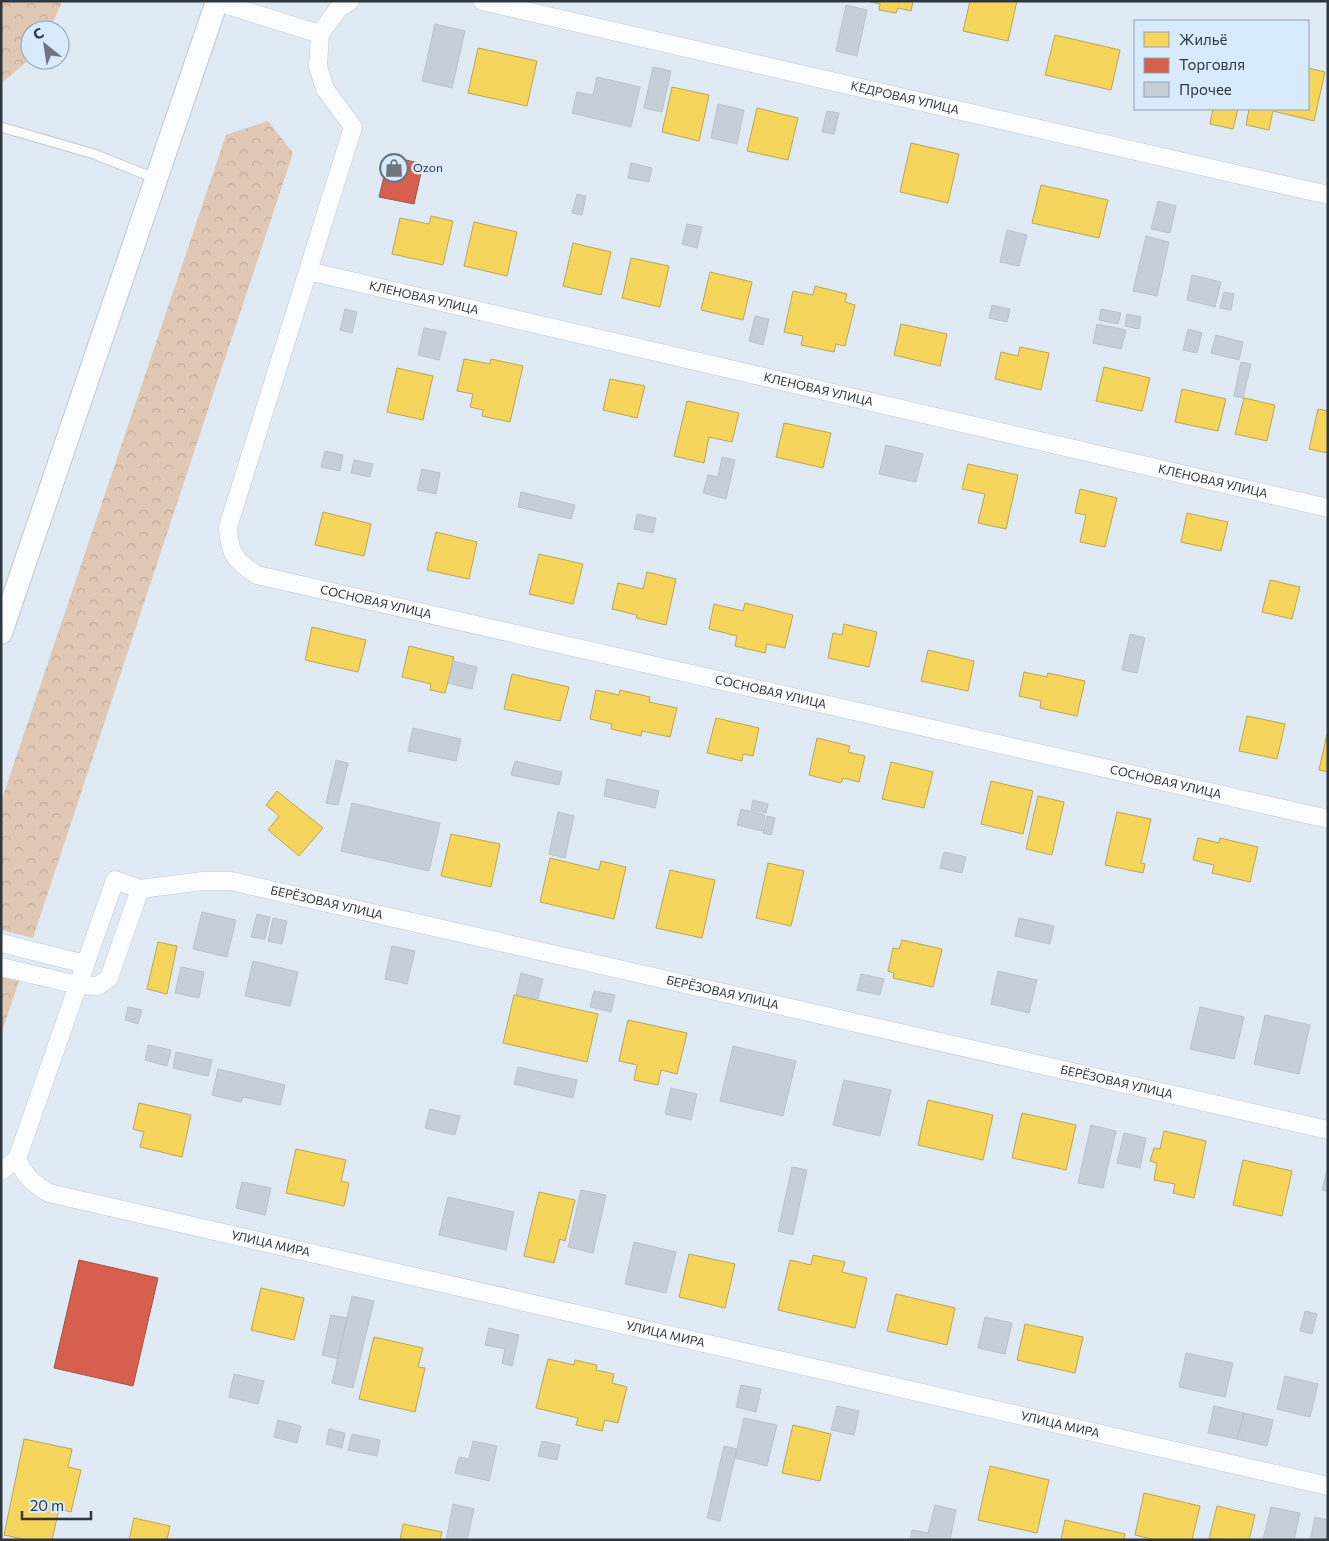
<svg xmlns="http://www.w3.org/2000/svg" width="1329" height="1541" viewBox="0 0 1329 1541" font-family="Commissioner,sans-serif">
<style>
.forest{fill:url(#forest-crowns)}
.homes{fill:#f6d55c;stroke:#baa653}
.shops{fill:#d6604d;stroke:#a45448}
.building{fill:#c6ced7;stroke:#bac2ca}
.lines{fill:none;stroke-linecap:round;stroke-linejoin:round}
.service-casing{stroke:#c1c8d1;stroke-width:11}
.minor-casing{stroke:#c1c8d1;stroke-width:19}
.tertiary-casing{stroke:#c1c8d1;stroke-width:24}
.service{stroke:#fafcfe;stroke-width:9}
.minor{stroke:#fafcfe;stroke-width:18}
.tertiary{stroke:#fafcfe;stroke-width:22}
.labels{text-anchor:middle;stroke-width:5;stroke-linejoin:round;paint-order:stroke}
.street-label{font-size:12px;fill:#2f373e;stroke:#d7eafe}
.poi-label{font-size:12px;fill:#2f373e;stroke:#d7eafe;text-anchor:start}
</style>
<defs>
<pattern id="forest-crowns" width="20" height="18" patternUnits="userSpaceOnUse" patternTransform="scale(1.25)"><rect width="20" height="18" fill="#e1c8b4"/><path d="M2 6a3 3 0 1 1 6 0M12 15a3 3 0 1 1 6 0" fill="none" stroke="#c1ac9c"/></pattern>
</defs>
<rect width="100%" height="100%" fill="#e0eaf5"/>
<path class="forest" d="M1 1H62L50 30H30V59L4 81 1 82Z
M268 121 293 153 33 938 1 930V802L226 135Z
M1 977 19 981 1 1035Z"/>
<path class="homes" d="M867 1H913L911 11 898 8 896 13 879 10 880 4Z
M970 1H1017L1008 41 963 31Z
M1055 35 1120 50 1111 90 1045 75Z
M478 48 537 61 527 106 468 93Z
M1308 68 1325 72 1314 121 1273 111 1269 130 1246 125 1249 109H1308Z
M672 87 709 95 699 141 662 132Z
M757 108 798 118 788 160 747 151Z
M1213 109H1238L1233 129 1210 124Z
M911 143 959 154 948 203 900 192Z
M1041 185 1108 200 1099 238 1032 223Z
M431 216 453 221 443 265 392 254 400 218 429 224Z
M474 222 517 232 507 276 464 266Z
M573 243 611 252 601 295 563 286Z
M631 258 669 266 660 307 622 298Z
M710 272 752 282 743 320 701 310Z
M815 286 847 294 845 302 855 305 845 346 836 344 834 352 801 345 803 336 784 332 793 291 813 295Z
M901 324 947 334 940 366 894 355Z
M1020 347 1049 353 1041 390 995 379 1001 352 1018 356Z
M464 359 490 364 491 359 523 366 510 422 482 416 483 410 470 407 473 394 457 391Z
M1104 367 1150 378 1142 411 1096 401Z
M397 368 433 376 423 420 387 412Z
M610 379 645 386 637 418 603 410Z
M1182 389 1226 399 1218 431 1175 422Z
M1244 398 1275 405 1267 441 1235 434Z
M687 401 739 413 732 442 709 437 704 463 674 456Z
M1318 409 1328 411V453L1309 449Z
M784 423 831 433 823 468 776 457Z
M968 464 1018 475 1006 529 978 523 985 494 962 489Z
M1080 489 1117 498 1105 547 1080 542 1086 515 1075 513Z
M323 512 371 524 364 556 315 545Z
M1187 513 1228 522 1221 551 1181 542Z
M436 532 477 542 469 579 427 570Z
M539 554 583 564 573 604 529 594Z
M647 572 676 579 666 625 636 618 637 615 612 609 618 583 643 589Z
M1270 580 1300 587 1292 619 1262 612Z
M745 603 793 615 785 648 767 644 765 653 735 646 737 636 709 629 714 604 743 611Z
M844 624 877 632 869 667 828 658 833 633 842 635Z
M312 627 366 640 358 672 305 660Z
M409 646 454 657 445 693 430 690 431 684 402 677Z
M928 650 974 661 968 691 921 681Z
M1024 672 1047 677 1048 673 1085 681 1077 716 1040 708 1041 701 1019 696Z
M512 674 569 687 560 721 504 709Z
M596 690 619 695 620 690 650 697 649 702 677 708 670 737 642 731 641 736 611 729 612 724 590 719Z
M1247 716 1285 724 1277 759 1239 751Z
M716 718 759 728 753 756 743 754 742 761 707 753Z
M1327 734H1328V772L1319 770Z
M817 738 850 746 848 752 865 756 859 782 843 778 841 783 809 775Z
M891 762 933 772 924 808 882 799Z
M991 781 1033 791 1023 834 981 824Z
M277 791 323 828 299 856 268 830 279 816 266 805Z
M1038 796 1064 802 1052 855 1026 849Z
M1117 812 1151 819 1141 863 1145 864 1143 873 1105 865Z
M451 834 500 844 491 887 441 876Z
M1198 838 1219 843 1220 838 1258 847 1250 882 1212 873 1214 865 1193 860Z
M550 858 599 870 601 861 626 867 614 919 540 902Z
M768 863 804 871 791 926 756 918Z
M670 870 715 880 702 938 656 928Z
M902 940 942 949 933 987 893 978 894 973 888 971 893 948 899 949Z
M158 942 177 946 167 994 147 989Z
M514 995 598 1014 587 1062 503 1043Z
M628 1020 687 1033 677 1074 661 1070 658 1085 634 1080 637 1065 619 1061Z
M928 1100 993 1115 983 1160 918 1145Z
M139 1103 191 1115 182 1157 140 1147 144 1132 133 1129Z
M1022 1113 1076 1125 1066 1170 1012 1158Z
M1164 1131 1206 1141 1194 1198 1173 1193 1175 1184 1154 1180 1157 1163 1150 1161 1154 1148 1160 1149Z
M296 1149 346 1160 341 1181 349 1183 344 1206 286 1193Z
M1243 1160 1292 1171 1282 1216 1233 1205Z
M539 1192 575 1200 565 1241 560 1239 554 1263 524 1256Z
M689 1254 735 1264 725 1308 679 1297Z
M813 1255 845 1262 842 1272 867 1278 855 1328 778 1310 790 1260 811 1265Z
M261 1288 304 1298 294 1340 251 1330Z
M896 1294 955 1308 947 1345 887 1331Z
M1025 1324 1083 1337 1075 1373 1017 1360Z
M374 1337 423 1348 418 1367 425 1368 415 1412 359 1399Z
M548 1359 574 1365 575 1360 597 1365 596 1370 614 1374 612 1383 627 1387 618 1423 605 1420 602 1431 576 1425 578 1418 536 1408Z
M793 1425 831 1434 820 1481 782 1473Z
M24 1439 72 1449 68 1467 81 1470 71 1512 59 1509 52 1540H27L4 1535Z
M990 1466 1049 1480 1037 1533 978 1520Z
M1144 1493 1200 1506 1192 1540H1156L1135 1535Z
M1217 1506 1255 1515 1249 1540 1209 1539Z
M134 1518 170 1526 167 1540H129Z
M1065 1520 1125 1534 1124 1540H1061Z
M403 1524 442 1532 440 1540H400Z"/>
<path class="shops" d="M389 156 423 164 414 204 379 197Z
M79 1260 158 1278 133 1386 54 1368Z"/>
<path class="building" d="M846 5 867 10 857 56 836 51Z
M435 24 465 31 452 88 422 81Z
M653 67 671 71 662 112 644 108Z
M597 77 640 87 631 127 572 113 577 92 593 95Z
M718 104 744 110 737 144 711 138Z
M827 111 839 113 834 134 822 132Z
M631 163 652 168 649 182 628 178Z
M577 194 586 196 582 215 572 213Z
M1158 201 1176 206 1170 233 1151 229Z
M687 224 702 227 697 248 682 244Z
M1007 230 1027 235 1019 266 1000 262Z
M1146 236 1169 242 1157 296 1133 291Z
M1192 275 1221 282 1215 307 1187 300Z
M1224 292 1234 294 1231 310 1220 308Z
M992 305 1010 309 1007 322 989 318Z
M345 309 357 312 352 333 340 330Z
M1101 309 1121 313 1118 324 1099 320Z
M1127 314 1141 317 1139 329 1125 326Z
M755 316 769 319 763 345 749 341Z
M1097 324 1126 330 1121 349 1093 343Z
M424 328 446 332 439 360 418 355Z
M1188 329 1202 333 1197 353 1183 350Z
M1216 335 1243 342 1239 360 1211 353Z
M1241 362 1251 364 1243 398 1234 396Z
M886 445 923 454 916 482 879 474Z
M325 451 343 455 340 471 321 467Z
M722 457 735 460 726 499 703 493 708 475 718 477Z
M354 460 373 464 370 477 351 473Z
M422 469 440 473 436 494 417 490Z
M521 492 575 505 571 519 518 507Z
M637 514 656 518 653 533 634 529Z
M1130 634 1145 638 1137 673 1122 670Z
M453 661 477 667 472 689 448 683Z
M413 728 461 739 456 761 408 751Z
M336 760 348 763 338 805 326 803Z
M515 761 562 772 559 785 511 775Z
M607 779 659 791 655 808 604 796Z
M753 800 768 804 766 813 751 810Z
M352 803 440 823 429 871 341 851Z
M741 809 765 815 762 831 737 825Z
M558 812 574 816 565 858 549 854Z
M767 816 775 818 771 835 763 833Z
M944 852 966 857 962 873 940 868Z
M202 912 236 920 227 957 193 949Z
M257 914 270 917 265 939 251 937Z
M273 918 287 921 282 944 268 941Z
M1019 918 1054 926 1050 944 1015 936Z
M392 946 415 951 407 984 385 979Z
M253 961 298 972 290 1006 245 996Z
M181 967 204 972 199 998 175 993Z
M998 971 1037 980 1029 1013 991 1004Z
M521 973 543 979 538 999 516 994Z
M861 974 884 979 880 995 857 990Z
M594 991 615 995 611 1012 590 1007Z
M128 1007 142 1010 138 1024 125 1020Z
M1200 1007 1244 1017 1234 1059 1190 1049Z
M1265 1015 1310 1025 1299 1074 1254 1064Z
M148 1045 171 1050 167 1066 145 1060Z
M733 1046 796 1061 783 1116 720 1101Z
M176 1052 212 1060 208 1076 173 1068Z
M518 1067 577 1080 573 1098 514 1084Z
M218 1069 285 1085 280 1105 243 1097 241 1102 212 1095Z
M844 1080 891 1090 880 1136 833 1125Z
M671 1088 697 1094 691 1120 665 1114Z
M430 1109 460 1116 455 1135 425 1128Z
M1091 1125 1116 1131 1103 1188 1078 1183Z
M1124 1133 1146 1138 1140 1168 1117 1163Z
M1328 1166V1192L1322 1190Z
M792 1167 807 1170 793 1235 778 1231Z
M242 1182 271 1188 265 1215 236 1208Z
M581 1190 606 1195 593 1253 568 1247Z
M448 1197 514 1212 506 1250 439 1235Z
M634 1242 676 1252 666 1293 625 1284Z
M352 1296 374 1301 353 1388 332 1383Z
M1305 1311 1317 1314 1312 1334 1300 1331Z
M331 1315 347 1318 338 1359 322 1355Z
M985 1317 1012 1323 1005 1354 978 1348Z
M489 1328 519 1335 512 1366 502 1363 505 1349 485 1345Z
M1186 1353 1233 1363 1225 1397 1179 1387Z
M234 1374 264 1381 258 1404 229 1397Z
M1285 1376 1318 1384 1310 1417 1277 1409Z
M741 1385 761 1389 756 1412 736 1407Z
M837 1406 859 1411 854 1435 831 1430Z
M1214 1406 1244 1413 1237 1439 1208 1433Z
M1244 1413 1273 1420 1267 1446 1237 1439Z
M744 1418 777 1425 767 1466 735 1458Z
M278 1420 301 1426 297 1443 274 1437Z
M329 1429 345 1433 342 1448 326 1444Z
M352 1434 380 1440 377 1456 348 1450Z
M473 1441 497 1446 489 1481 455 1473 459 1457 469 1459Z
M542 1441 560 1445 557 1460 538 1456Z
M724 1446 737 1449 720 1521 707 1518Z
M453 1504 474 1509 467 1540H446Z
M935 1505 956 1510 950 1540H910L912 1530 928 1533Z
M1271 1507 1300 1513 1294 1540H1263Z
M1315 1517 1328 1520V1540H1310Z"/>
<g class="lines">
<defs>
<path id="service" d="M1 127 94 154 157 179"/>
<g id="minor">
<path id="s1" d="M350 1 338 9 320 34 318 66 325 89 353 127 228 527C229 553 235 561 257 575L1328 819"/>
<path id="s2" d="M482 1 1328 195"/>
<path d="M217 2 320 34"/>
<path id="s3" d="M308 271 1328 508"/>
<path d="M1 943 85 964"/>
<path d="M1 967 78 985 98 986 109 978 140 889"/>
<path id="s4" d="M17 1159C26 1177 32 1183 49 1193L1328 1486"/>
<path id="s5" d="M1 1171 17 1159 115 880 140 889 203 881H231L1328 1130"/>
</g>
<path id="tertiary" d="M1 633 217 1"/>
</defs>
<use href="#service" class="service-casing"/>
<use href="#minor" class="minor-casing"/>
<use href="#tertiary" class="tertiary-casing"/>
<use href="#service" class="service"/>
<use href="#minor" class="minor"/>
<use href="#tertiary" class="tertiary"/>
</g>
<defs>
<symbol id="shop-ring" viewBox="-11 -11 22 22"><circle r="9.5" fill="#d7eafe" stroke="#6d767e" stroke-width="1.5"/><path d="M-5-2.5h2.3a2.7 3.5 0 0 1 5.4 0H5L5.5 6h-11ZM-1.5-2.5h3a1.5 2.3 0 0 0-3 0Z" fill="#6d767e"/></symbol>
</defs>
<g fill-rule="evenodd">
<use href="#shop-ring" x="378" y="152" width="32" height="32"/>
</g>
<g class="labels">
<g class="street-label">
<text dy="4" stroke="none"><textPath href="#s2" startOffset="434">КЕДРОВАЯ УЛИЦА</textPath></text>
<text dy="4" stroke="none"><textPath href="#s3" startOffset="119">КЛЕНОВАЯ УЛИЦА</textPath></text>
<text dy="4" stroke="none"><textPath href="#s3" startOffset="524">КЛЕНОВАЯ УЛИЦА</textPath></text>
<text dy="4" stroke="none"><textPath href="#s3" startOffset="929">КЛЕНОВАЯ УЛИЦА</textPath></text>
<text dy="4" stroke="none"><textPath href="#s1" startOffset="749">СОСНОВАЯ УЛИЦА</textPath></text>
<text dy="4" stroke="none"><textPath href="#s1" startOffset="1154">СОСНОВАЯ УЛИЦА</textPath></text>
<text dy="4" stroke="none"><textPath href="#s1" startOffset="1559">СОСНОВАЯ УЛИЦА</textPath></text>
<text dy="4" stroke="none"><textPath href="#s5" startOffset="532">БЕРЁЗОВАЯ УЛИЦА</textPath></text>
<text dy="4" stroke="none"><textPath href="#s5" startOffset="938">БЕРЁЗОВАЯ УЛИЦА</textPath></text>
<text dy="4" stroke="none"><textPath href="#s5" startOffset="1342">БЕРЁЗОВАЯ УЛИЦА</textPath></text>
<text dy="4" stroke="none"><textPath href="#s4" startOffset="275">УЛИЦА МИРА</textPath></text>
<text dy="4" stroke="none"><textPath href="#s4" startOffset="680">УЛИЦА МИРА</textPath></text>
<text dy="4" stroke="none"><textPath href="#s4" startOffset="1085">УЛИЦА МИРА</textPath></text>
</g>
<g class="poi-label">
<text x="413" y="172">Ozon</text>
</g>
</g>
<rect width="1329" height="1541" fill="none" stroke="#2f373e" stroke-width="5"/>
<rect x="1134" y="20" width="175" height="90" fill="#d7eafe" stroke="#94a2b1"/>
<rect x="1144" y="32" width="25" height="15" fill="#f6d55c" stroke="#94a2b1"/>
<text x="1179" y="45" font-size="15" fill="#2f373e">Жильё</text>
<rect x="1144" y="58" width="25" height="15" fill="#d6604d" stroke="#94a2b1"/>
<text x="1179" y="70" font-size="15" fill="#2f373e">Торговля</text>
<rect x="1144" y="82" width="25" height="15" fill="#c6ced7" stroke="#94a2b1"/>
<text x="1179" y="95" font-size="15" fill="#2f373e">Прочее</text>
<g transform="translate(45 45) rotate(330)"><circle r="24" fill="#d7eafe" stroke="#94a2b1"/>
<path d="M0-4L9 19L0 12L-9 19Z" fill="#6d767e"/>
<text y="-8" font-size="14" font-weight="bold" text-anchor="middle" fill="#2f373e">С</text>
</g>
<path d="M22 1511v8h69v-8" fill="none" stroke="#2f373e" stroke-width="2.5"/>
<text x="30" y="1511" font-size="15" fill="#2f373e" stroke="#d7eafe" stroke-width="4" paint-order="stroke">20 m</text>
</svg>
